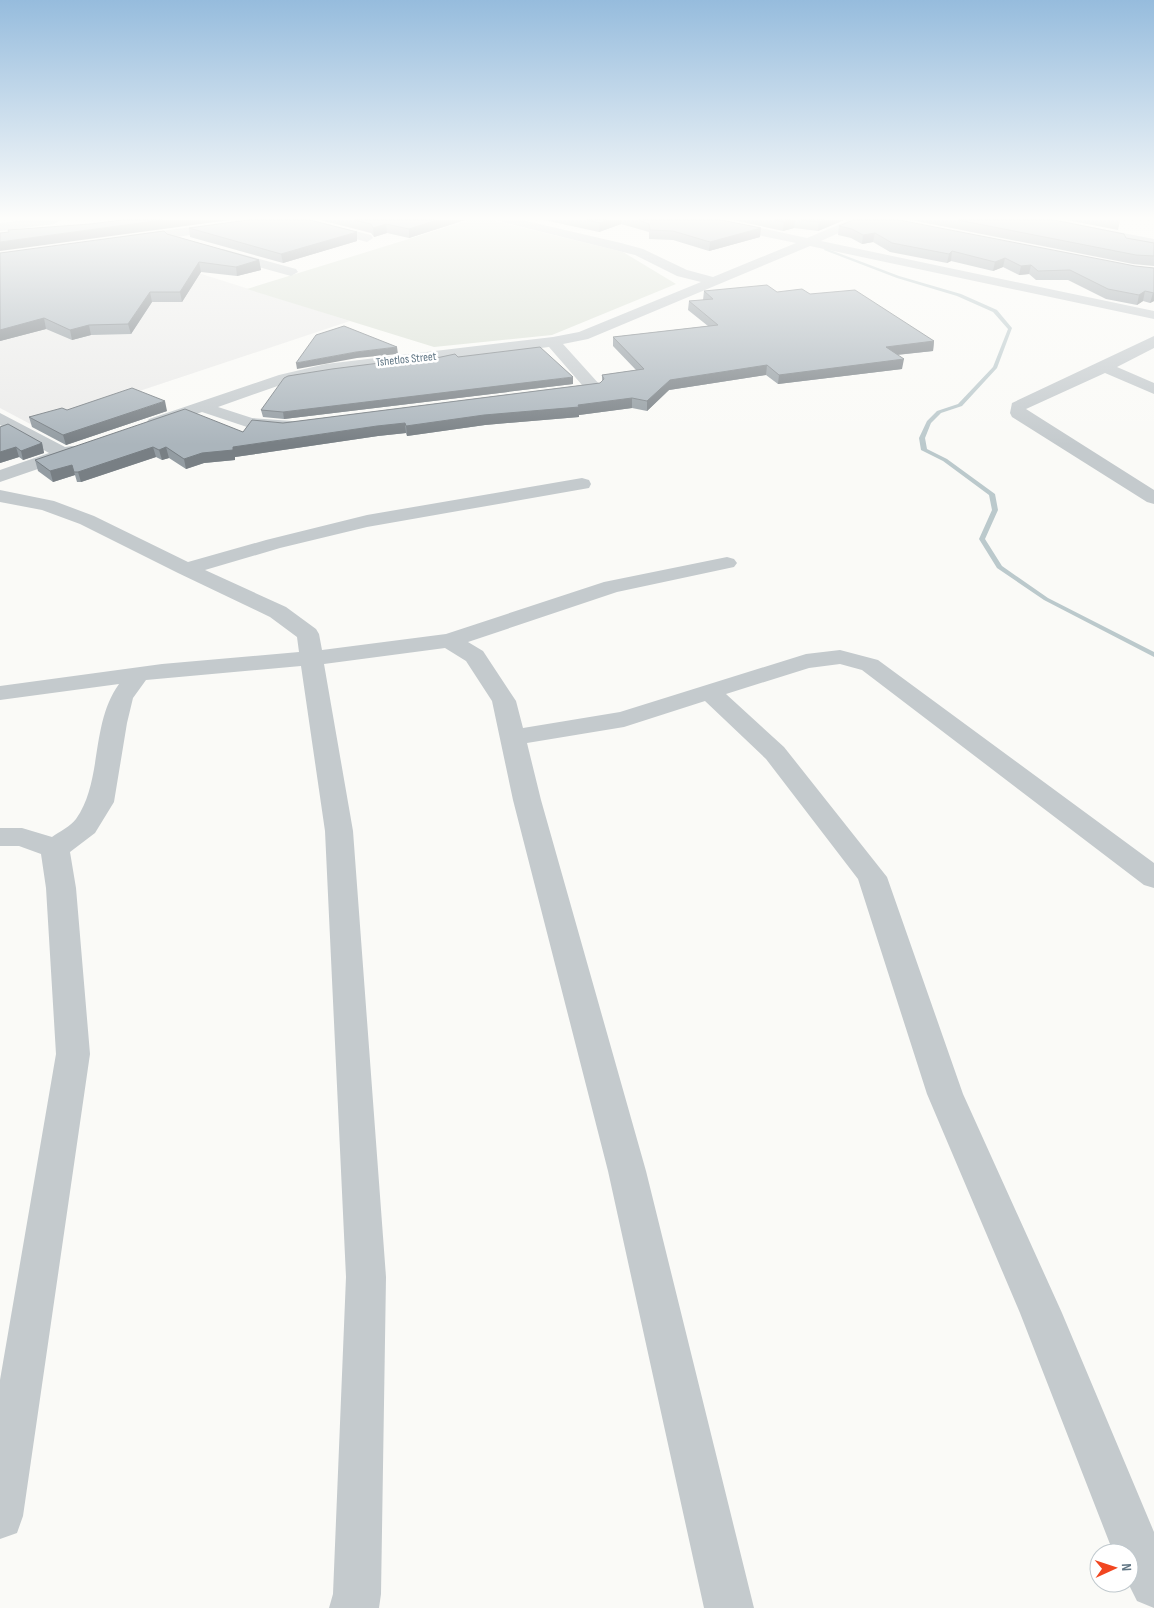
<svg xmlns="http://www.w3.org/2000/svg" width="1154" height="1608" viewBox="0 0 1154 1608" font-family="'Sofia Sans Condensed',sans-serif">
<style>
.built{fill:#ebebea}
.green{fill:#dae0d6}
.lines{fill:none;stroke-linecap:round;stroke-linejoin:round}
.stream{fill:#bbc9cc;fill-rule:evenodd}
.minor{fill:#c4cacd;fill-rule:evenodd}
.wall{fill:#939ca2}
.shaded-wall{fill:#787f84}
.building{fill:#abb5bc;stroke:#787f84}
.labels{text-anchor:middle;stroke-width:5;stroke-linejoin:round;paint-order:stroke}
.far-street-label{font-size:12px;fill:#627785;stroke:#fff}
</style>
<rect width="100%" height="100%" fill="#fafaf7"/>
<path class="built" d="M110 245 350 321 34 426 0 408V260Z"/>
<path class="green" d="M470 220H492L623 252 676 284 552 335 434 347 247 289Z"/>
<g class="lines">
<path class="stream" d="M825 248 899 276 961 294 997 310 1012 328 997 368 962 406 941 413 931 423 925 438 927 449 947 459 995 494 998 510 985 539 1002 566 1048 598 1154 652V657L1044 600 997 568 979 539 992 510 989 495 943 461 921 450 919 438 927 421 937 411 958 404 993 367 1008 329 993 312 957 296 897 278 824 250Z"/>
<path class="minor" d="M24 220H60L54 224 0 231V223Z
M246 220H281L275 224 130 243 124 239 130 235Z
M290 220H311L371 235 373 238 367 242 292 222Z
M500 220H522L621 243 643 249 687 270 713 277 796 243 705 224 699 220H723L807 238 850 220H867L821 241 1154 311V319L810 246 588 339 563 344 600 385 602 388 600 391 562 397 556 395 554 392 556 389 582 385 549 347 326 374 289 382 218 407 252 418 292 421 295 425 292 429 286 430 250 428 202 412 155 428 149 427 146 423 149 419 279 375 326 364 553 337 579 332 701 282 677 276 635 255 502 222Z
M1030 220H1056L1154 239V247L1036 224Z
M223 249 296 269 298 272 291 276 219 256 217 253Z
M1154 336V348L1117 367 1154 383V394L1105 373 1026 409 1154 490V504L1147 502 1012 417 1010 413 1012 403Z
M0 413 65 447 72 446 78 447 81 451 78 455 70 458 0 482V470L49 453 0 425Z
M582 478 589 480 591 484 589 488 367 527 280 548 205 570 286 607 316 629 319 634 322 650 446 634 604 582 727 557 734 559 737 563 734 567 617 592 468 642 483 651 516 701 523 728 620 712 806 654 840 650 878 660 1154 863V888L1144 885 862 670 840 664 809 668 726 694 784 747 887 877 963 1094 1062 1313 1154 1532V1608L1137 1601 1128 1583 1129 1553H1115L1110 1544 1020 1313 927 1094 858 879 766 759 705 701 624 727 527 743 541 800 646 1171 754 1608H704L608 1171 513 800 492 701 466 661 445 648 324 664 353 831 386 1277 381 1594 379 1608H329L333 1594 346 1277 325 831 301 666 146 680 133 698 127 723 114 802 95 833 70 852 76 888 90 1054 23 1516 17 1533 0 1539V1380L56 1054 46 888 41 854 19 846H0V828H22L52 837C59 832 71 826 76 819 103 781 90 724 119 684L0 700V686L162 664 299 652 297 637 270 617 178 573 80 524 42 510 0 502V490L54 501 94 516 188 562 266 540 367 515Z"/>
</g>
<path class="wall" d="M320 220H465L409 238 387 233 374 237 371 233Z
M544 220H721L760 237 709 251 673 240 649 239V232L621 224 599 232Z
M733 220H844L818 231 794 228 783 231Z
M911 220H1054L1126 238 1154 243V266L1133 264Z
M1067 220H1120V221L1118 230Z
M839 226 1135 266 1154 268V301L1150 303 1143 301 1137 305 1106 299 1068 280H1036L1029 274 1019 275 1003 267 993 271 951 261 947 263 890 252 873 242 862 244 851 238 838 235Z
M189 228 357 241 283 263 190 237Z
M167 234 259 260 261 270 237 276 201 272 182 302H152L131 334 91 335 72 340 46 329 0 341V253Z
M704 291 777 292 810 294 934 341 933 351 897 355 902 369 778 384 766 375 669 390 647 411 632 408 579 415V417L485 425 407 436 406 433 378 436 235 457V460L204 463 186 469 169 458 162 460 156 457 81 482H77L75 475 53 482 38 471 35 460 243 432 283 423 600 383 602 382V375L636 370 613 346V337L708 326 688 310 689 301 703 300Z
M458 357 573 384 284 419 263 417 261 410 413 363Z
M67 410 167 411 66 445 32 427 29 417Z
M0 427 42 443 44 453 23 460 19 457 0 463Z"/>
<path class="shaded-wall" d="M162 220H230L0 251V242Z
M437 220H465L409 238V229Z
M607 220H621V224L599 232 600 223Z
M791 220H795L794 228 783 231 784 222Z
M824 220H844L818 231 819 222Z
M386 224 387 233 374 237 373 228Z
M761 228 760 237 709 251 710 242Z
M357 232V241L283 263 281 254Z
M875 233 873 242 862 244 863 235Z
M952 251 951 261 947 263 949 254Z
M1005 258 1003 267 993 271 995 262Z
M259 260 261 270 237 276 236 267Z
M199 262 201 272 182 302 180 292Z
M1031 265 1029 274 1019 275 1021 266Z
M1145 291 1143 301 1137 305 1139 295Z
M150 292 152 302 131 334 128 324Z
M1153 293H1154V301L1150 303Z
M44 318 46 329 0 341V330Z
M89 325 91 335 72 340 70 330Z
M934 341 933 351 885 356 886 347Z
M397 347 398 354 357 358 297 369 296 363 356 352Z
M904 359 902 369 778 384 779 375Z
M767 365 766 375 669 390 647 411V401L670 380Z
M573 377V384L284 419 283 412Z
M632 398V408L579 415V417L485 425 407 436 406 426 484 415 578 405Z
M165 401 167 411 66 445 63 435Z
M405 423 406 433 378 436 235 457V460L204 463 186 469 184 459 202 453 233 447 377 426Z
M42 443 44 453 23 460 21 451Z
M16 447 19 457 0 463V452Z
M153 447 156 457 81 482 78 472Z
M166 447 169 458 162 460 159 450Z
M72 465 75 475 53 482 50 471Z"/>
<path class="building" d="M122 220H162L0 242V233L9 232 8 230 90 224Z
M248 220H310L357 232 281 254 189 228Z
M354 220H437L409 229 386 224 373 228 371 224Z
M587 220H607L600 223Z
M639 220H721L761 228 710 242 673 231 650 230 649 224Z
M775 220H791L784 222Z
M801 220H824L819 222Z
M853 220H899L1135 266 1154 268V293L1145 291 1139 295 1108 289 1070 270 1038 271 1031 265 1021 266 1005 258 995 262 952 251 949 254 892 243 875 233 863 235 852 229 839 226Z
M958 220H1054L1124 234 1126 238 1154 243V256L1136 255Z
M164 231 167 234 259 260 236 267 199 262 180 292H150L128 324 89 325 70 330 44 318 0 330V253Z
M767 285 777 292 802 289 810 294 855 290 934 341 886 347 904 359 779 375 767 365 670 380 647 401 632 398 578 405 579 407 484 415 406 426 405 423 377 426 233 447V450L202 453 184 459 166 447 159 450 153 447 78 472H74L72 465 50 471 35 460 185 409 243 432 252 420 283 423 600 383 604 379 602 375 644 369 613 337 718 325 689 301 713 299 704 291Z
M344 326 397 347 356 352 296 363 316 335Z
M540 347 573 377 283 412 261 410 284 378 288 376 332 369 411 359 413 363 455 354 458 357Z
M132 388 165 401 63 435 29 417 62 408 67 410Z
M8 424 42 443 21 451 16 447 0 452V427Z"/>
<linearGradient id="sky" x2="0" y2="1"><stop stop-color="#96bcdd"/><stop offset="0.49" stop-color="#fdfdfb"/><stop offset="1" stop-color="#fdfdfb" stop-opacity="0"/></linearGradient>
<rect width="1154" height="445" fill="url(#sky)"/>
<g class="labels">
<g class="far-street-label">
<text transform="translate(406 359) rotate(-6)" y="4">Tshetlos Street</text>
</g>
</g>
<g transform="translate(1114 1568) rotate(87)"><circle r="24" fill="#ffffff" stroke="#c0c9ce"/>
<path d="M0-4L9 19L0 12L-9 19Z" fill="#f14620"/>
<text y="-8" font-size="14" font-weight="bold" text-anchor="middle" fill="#627785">N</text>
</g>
</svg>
